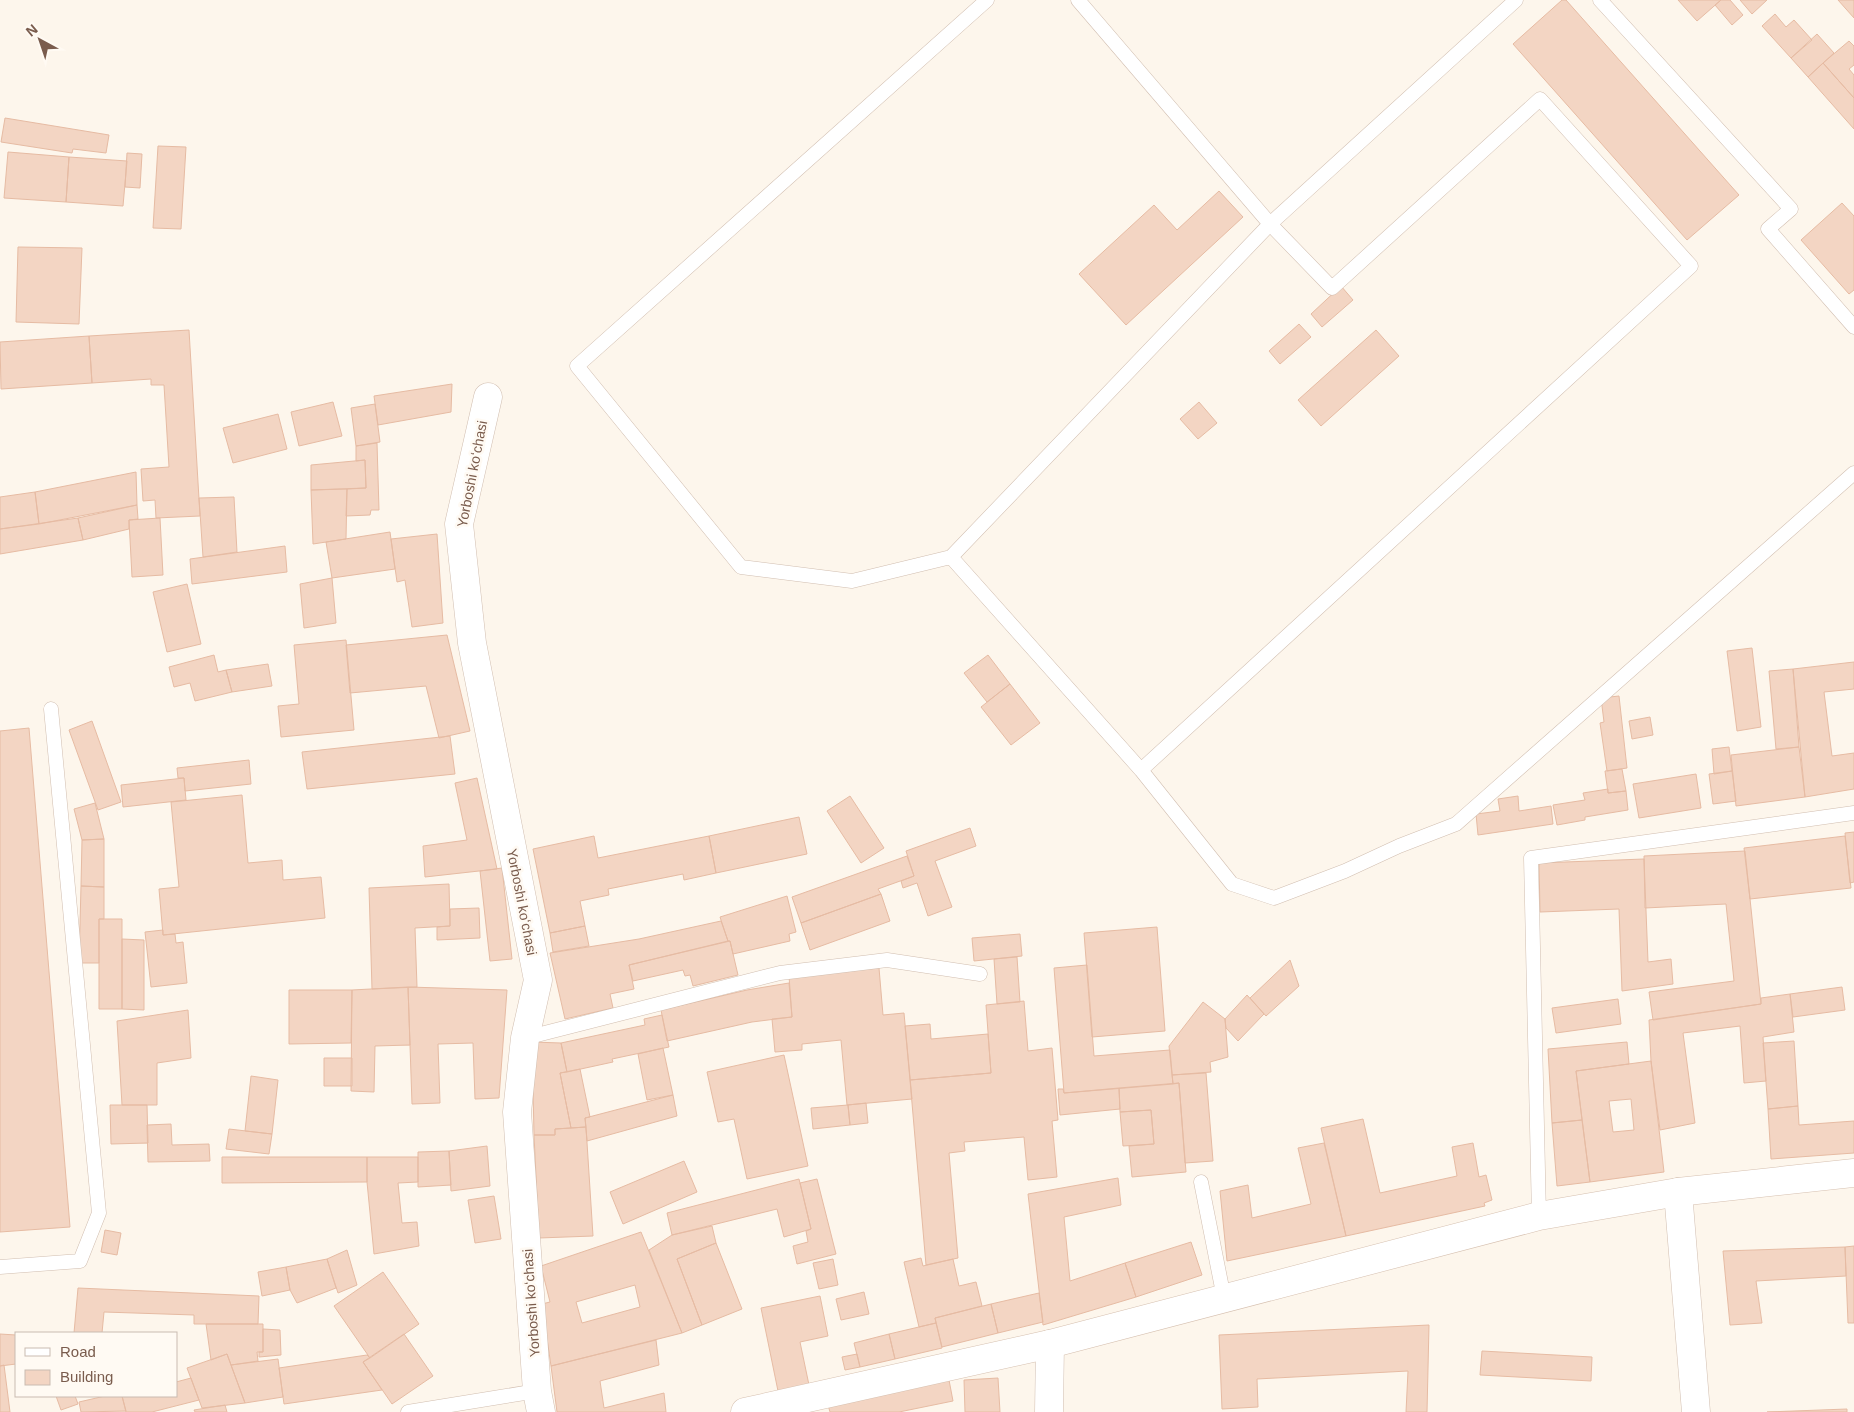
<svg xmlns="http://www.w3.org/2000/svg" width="1854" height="1412" font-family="Arial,sans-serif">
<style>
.building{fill:#f3d5c3;stroke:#e6bba3;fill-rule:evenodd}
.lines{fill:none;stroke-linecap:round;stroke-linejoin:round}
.service-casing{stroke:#d1beb0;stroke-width:15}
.minor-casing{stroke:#d1beb0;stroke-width:29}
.secondary-casing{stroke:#d6c0b0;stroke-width:29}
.service{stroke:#fff;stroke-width:14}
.minor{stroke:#fff;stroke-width:28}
.secondary{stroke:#fff;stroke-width:28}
.labels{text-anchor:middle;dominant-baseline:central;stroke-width:5;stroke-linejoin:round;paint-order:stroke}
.street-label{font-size:14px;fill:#7a5c4d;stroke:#fffaf3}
</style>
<rect width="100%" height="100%" fill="#fdf6ec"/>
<!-- building -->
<path class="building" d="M1562,0H1566L1739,195L1687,240L1513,44Z
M1678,0H1721L1697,21Z
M1721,0H1730L1743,15L1732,25L1715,5Z
M1740,0H1767L1752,14Z
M1838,0H1854V18Z
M1775,14L1786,27L1794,20L1812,40L1791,58L1762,26Z
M1817,34L1834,53L1808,77L1791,58Z
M1849,41L1854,46V65L1849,69L1854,75V98L1823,63Z
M1823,63L1854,98V129L1808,77Z
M5,118L109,135L106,153L73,149L72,153L1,142Z
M158,146L186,147L181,229L153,228Z
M8,152L69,157L66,202L4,198Z
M127,153L142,154L140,188L125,187Z
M69,157L127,161L123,206L66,202Z
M1219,191L1243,217L1126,325L1079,274L1154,205L1177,230Z
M1842,203L1854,216V290L1849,294L1801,240Z
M18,247L82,248L79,324L16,322Z
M1341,286L1353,300L1322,327L1311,314Z
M1299,324L1311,337L1280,364L1269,351Z
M189,330L200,516L156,518L155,500L143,501L141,469L169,467L164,385H151V379L92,383L89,336Z
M1376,330L1399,356L1321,426L1298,400Z
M89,336L92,383L1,389L0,342Z
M452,384L451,412L378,425L374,396Z
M333,402L342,436L299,446L291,412Z
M1199,402L1217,423L1198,439L1180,419Z
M375,404L380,442L356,446L351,408Z
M278,414L287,449L233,463L223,428Z
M377,443L379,510H371L370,515L346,516L347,489L366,488L365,460L356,461V446Z
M365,460L366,488L311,490V465Z
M136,472L137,505L39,524L35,492Z
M347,489L346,539L313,544L311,490Z
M35,492L39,524L0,529V497Z
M234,497L237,552L203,557L199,498Z
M137,505L138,519L129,520V529L83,540L78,518Z
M78,518L83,540L0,554V529Z
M160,518L163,575L132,577L129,520Z
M390,532L395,569L332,578L326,542Z
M437,534L443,623L412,627L405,580L397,582L391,539Z
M285,546L287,572L192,584L190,559Z
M332,578L336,623L304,628L300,584Z
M187,584L201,644L167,652L153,592Z
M447,635L470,731L439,738L426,686L350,693L346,645Z
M346,640L354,730L281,737L278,706L299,704L294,645Z
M1752,648L1761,727L1737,731L1727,651Z
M214,655L218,672L226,670L232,692L195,701L190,683L174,687L169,667Z
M988,655L1010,684L987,702L964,673Z
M1854,662V689L1824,692L1832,756L1854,753V789L1805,797L1793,669Z
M268,664L272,686L232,692L226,670Z
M1793,669L1799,747L1776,749L1769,671Z
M1010,684L1040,723L1011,745L981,707Z
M1619,696L1627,768L1607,771L1600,723L1604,722L1601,698Z
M1650,717L1653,735L1632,739L1629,721Z
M92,721L121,802L98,810L69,730Z
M29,728L70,1227L0,1232V731Z
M450,736L455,774L307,789L302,752Z
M1729,747L1732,771L1714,774L1712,749Z
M1799,747L1805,797L1736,806L1731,755Z
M249,760L251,784L185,791L184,778H178L177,768Z
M1622,769L1626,791L1608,793L1605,771Z
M1732,771L1736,801L1713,804L1709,774Z
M1696,774L1701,808L1639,818L1633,784Z
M184,778L186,800L123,807L121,785Z
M477,778L497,869L425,877L423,846L467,840L455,783Z
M1608,789V793L1626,791L1628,810L1585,817V820L1557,825L1553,805L1585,800L1583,793Z
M242,795L248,863L282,860L283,880L321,877L325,918L163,935L159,889L179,887L171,802Z
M850,796L884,848L861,863L827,811Z
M1518,796L1519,811L1551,806L1553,824L1478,835L1476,814L1500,811L1498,799Z
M95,803L104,839L82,840L74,809Z
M799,817L807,854L716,873L709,836Z
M970,828L976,846L935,861L952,907L928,916L917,883L903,888L901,881L914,876L906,851Z
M1854,832V882L1850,883L1845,833Z
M594,836L598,858L709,836L716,873L684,880L683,874L608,889L609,895L580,901L585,926L550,933L533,849Z
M1845,836L1851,888L1750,899L1744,848Z
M104,839V887L81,886L82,840Z
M1745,851L1761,1004L1653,1020L1649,992L1734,981L1726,904L1645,908L1644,856Z
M907,856L914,876L878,889L881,894L801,923L792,897Z
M1644,859L1648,962L1671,959L1673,984L1622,991L1619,909L1540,912L1539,863Z
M502,868L512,959L490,961L480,871Z
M449,884L450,926L415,928L417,987L372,989L369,888Z
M81,886L104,887V919H99V963H79Z
M881,894L890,921L810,950L801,923Z
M787,896L796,932L789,934L790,941L733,954L730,941H728L720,917Z
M479,908L480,938L437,940V927L450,926V909Z
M99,919H122V1009H99Z
M721,921L728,941L629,965L634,989L610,994L613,1008L565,1019L550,953L639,939Z
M585,926L589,946L553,952L550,933Z
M1157,927L1165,1031L1092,1037L1084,933Z
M163,930V935L175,934L176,943L183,942L187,983L151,987L145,932Z
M1020,934L1022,956L974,961L972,938Z
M122,939L144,940V1010L122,1009Z
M730,941L738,975L693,986L690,975L685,976L683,970L633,981L629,965Z
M1017,957L1020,1002L997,1004L994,959Z
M1290,960L1299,986L1266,1016L1250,998Z
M1087,965L1094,1056L1170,1050L1173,1084L1064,1093L1054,968Z
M879,968L883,1015L904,1013L912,1099L847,1105L841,1040L802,1044V1050L775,1052L772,1019L792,1017L789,976Z
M789,983L792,1017L752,1022L667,1041L661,1010L747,990Z
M408,987L507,990L499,1098L475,1099L473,1043L438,1044L440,1103L412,1104Z
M408,987L410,1045L375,1046L374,1092L351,1091L352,990Z
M1842,987L1845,1010L1793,1017L1790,994Z
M289,990H352L351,1043L289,1044Z
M1790,994L1794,1032L1763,1037L1766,1081L1744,1083L1740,1026L1683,1033L1695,1123L1660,1130L1651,1061L1649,1020L1761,1004V998Z
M1247,995L1264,1014L1238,1041L1226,1028L1225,1019Z
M1618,999L1621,1024L1556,1033L1552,1008Z
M1024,1001L1028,1051L1052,1048L1058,1120L1052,1121L1057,1177L1028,1180L1024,1137L964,1142L965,1151L949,1153L958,1258L926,1265L910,1080L991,1073L986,1005Z
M1203,1002L1225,1019L1228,1057L1210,1062L1211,1072L1172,1075L1169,1046Z
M188,1010L191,1058L157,1063V1105H122L117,1021Z
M662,1015L669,1047L612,1059L613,1062L567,1072L561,1043L645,1025L644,1019Z
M930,1024L931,1039L988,1034L991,1073L910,1080L905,1026Z
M1794,1041L1798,1106L1768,1109L1763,1043Z
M532,1042L561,1043L567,1072L560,1073L571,1128L555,1129V1135H534Z
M1627,1042L1629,1064L1576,1071L1582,1120L1552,1123L1548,1049Z
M663,1048L673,1095L647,1100L638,1054Z
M784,1055L808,1166L747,1179L734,1119L718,1122L707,1072Z
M324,1058H352V1086H324Z
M1651,1061L1664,1172L1590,1182L1576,1071ZM1631,1099L1634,1130L1613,1132L1609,1101Z
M580,1069L590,1117L585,1118L586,1127L571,1128L560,1073Z
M1206,1073L1213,1161L1185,1163L1179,1083L1173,1084L1172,1075Z
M251,1076L278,1080L272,1134L245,1131Z
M1179,1083L1186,1172L1132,1177L1129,1146L1154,1144L1151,1110L1120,1112L1119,1088Z
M1119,1088L1120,1109L1060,1115L1058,1089H1063L1064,1093Z
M673,1095L677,1116L587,1141L585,1118Z
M866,1103L868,1123L850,1125L848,1105Z
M110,1105H147L148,1143L111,1144Z
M848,1105L850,1125L813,1129L811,1108Z
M1798,1106L1799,1125L1854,1121V1153L1771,1159L1768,1109Z
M1151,1110L1154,1144L1123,1146L1120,1112Z
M1363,1119L1380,1193L1457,1176L1452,1147L1473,1143L1479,1177L1486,1175L1492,1200L1484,1203L1485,1206L1346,1236L1321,1128Z
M1582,1120L1590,1182L1557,1186L1552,1123Z
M171,1124L172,1145L209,1144L210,1161L148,1162L147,1125Z
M586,1127L593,1236L539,1238L534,1135H555V1129Z
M229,1129L272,1134L269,1154L226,1149Z
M1324,1143L1346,1236L1227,1261L1220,1191L1248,1185L1252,1218L1311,1204L1298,1148Z
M487,1146L490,1186L451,1191L449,1151Z
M449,1151L451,1185L418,1187V1152Z
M222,1157H367V1182L222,1183Z
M367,1157H418V1182L398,1183L402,1223L417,1222L419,1246L374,1254L367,1182Z
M684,1161L697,1192L623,1224L610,1192Z
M1118,1178L1121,1205L1064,1217L1070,1281L1125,1263L1136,1297L1043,1325L1028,1194Z
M799,1179L811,1229L784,1237L777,1209L672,1235L667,1213Z
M817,1179L836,1254L797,1264L793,1246L808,1242L806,1231L811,1229L800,1183Z
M494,1196L501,1239L475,1243L468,1200Z
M712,1226L716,1243L677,1259L702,1325L682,1333L649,1250L672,1235Z
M105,1230L121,1233L117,1255L101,1252Z
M641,1232L682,1333L551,1366L542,1304L550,1302L541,1266ZM635,1285L640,1307L582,1323L576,1302Z
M1191,1242L1202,1275L1136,1297L1125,1263Z
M716,1243L742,1309L702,1325L677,1259Z
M1854,1246V1323H1848L1845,1247Z
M1845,1247L1846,1276L1756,1281L1762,1323L1730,1325L1723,1251Z
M347,1250L357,1285L338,1293L327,1259Z
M921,1258L923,1266L953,1259L959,1286L976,1282L982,1306L935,1318L936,1323L919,1327L904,1262Z
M327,1259L336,1288L297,1303L290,1290L286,1267Z
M833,1259L838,1285L819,1289L813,1263Z
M286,1267L290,1290L262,1296L258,1272Z
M383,1272L419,1324L370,1358L334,1306Z
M78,1288L259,1296L258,1324H194V1315L104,1312L102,1333H74Z
M864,1292L869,1314L841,1320L836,1299Z
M1039,1293L1043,1322L998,1333L991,1304Z
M820,1296L828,1336L800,1342L809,1385L778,1391L761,1308Z
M991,1304L998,1333L942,1347L935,1318Z
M936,1323L942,1348L895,1359L889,1334Z
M206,1324H263V1352H257L258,1361L231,1365L227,1354L211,1360Z
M1429,1325L1427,1412H1406L1408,1371L1257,1379L1258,1407L1222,1409L1219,1335Z
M263,1329L280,1330L281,1355L259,1357V1352H263Z
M0,1334L16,1335V1364L0,1366Z
M404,1334L433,1376L392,1404L363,1362Z
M889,1334L895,1359L860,1367L854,1343Z
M656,1340L659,1365L600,1381L604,1408L664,1393L666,1412H557L551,1366Z
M1482,1351L1592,1357L1591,1381L1480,1375Z
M227,1354L245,1403L202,1408L187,1368Z
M857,1354L860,1367L845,1370L842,1357Z
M367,1355L370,1358L363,1362L382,1390L284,1404L279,1368Z
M278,1359L283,1397L245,1403L231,1365Z
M4,1365L10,1412H0V1366Z
M191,1378L199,1400L152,1412H126L122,1396H176V1382Z
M998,1378L1000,1412H965L964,1380Z
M949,1380L953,1401L899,1412H830L828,1405Z
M56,1396H75L78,1404L61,1410Z
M105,1396H122L126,1411L81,1412L79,1402Z
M225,1405L227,1412H195L194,1410Z
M1847,1409V1412H1767Z"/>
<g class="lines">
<!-- service casing -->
<g class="service-casing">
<path id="service" d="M987,0L577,366L741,567L852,581L951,557L1270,224L1516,0
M1600,0L1791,209L1768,229L1854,327
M951,557L1141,770L1691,266L1540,99L1332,288L1270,224L1078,0
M1141,770L1232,884L1274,898L1345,871L1399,846L1456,824L1854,473
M525,1038L780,973L887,960L980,974
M1201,1182L1224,1298
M1539,1216L1531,858L1854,813
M0,1267L80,1261L99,1213L51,709
M408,1412L537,1391"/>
</g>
<!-- minor casing -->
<g class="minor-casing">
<path id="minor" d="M488,397L459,524L472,643L538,980L525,1038L517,1112L537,1391L541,1412
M1678,1192L1696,1412
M1049,1412L1050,1344"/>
</g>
<!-- secondary casing -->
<g class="secondary-casing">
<path id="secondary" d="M745,1412L1050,1344L1539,1216L1678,1192L1854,1173"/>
</g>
<!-- service -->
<use href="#service" class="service"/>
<!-- minor -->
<use href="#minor" class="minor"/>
<!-- secondary -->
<use href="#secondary" class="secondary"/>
</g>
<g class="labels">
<!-- street labels -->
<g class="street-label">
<text transform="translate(472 474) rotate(-79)">Yorboshi koʻchasi</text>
<text transform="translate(522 902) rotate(79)">Yorboshi koʻchasi</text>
<text transform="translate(531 1303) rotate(-94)">Yorboshi koʻchasi</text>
</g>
</g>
<!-- legend -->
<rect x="15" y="1332" width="162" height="65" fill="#fffaf3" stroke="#cabbb1"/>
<rect x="25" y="1348" width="25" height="8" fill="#ffffff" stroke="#cabbb1"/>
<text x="60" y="1357" font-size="15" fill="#7a5c4d">Road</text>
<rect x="25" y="1370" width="25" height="15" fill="#f3d5c3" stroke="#cabbb1"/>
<text x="60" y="1382" font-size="15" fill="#7a5c4d">Building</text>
<!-- north arrow -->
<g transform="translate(40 40) rotate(320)" stroke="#fffaf3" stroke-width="4" paint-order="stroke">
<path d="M0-4L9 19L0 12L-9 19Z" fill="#7a5c4d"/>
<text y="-8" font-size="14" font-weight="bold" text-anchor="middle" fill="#7a5c4d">N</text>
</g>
</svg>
